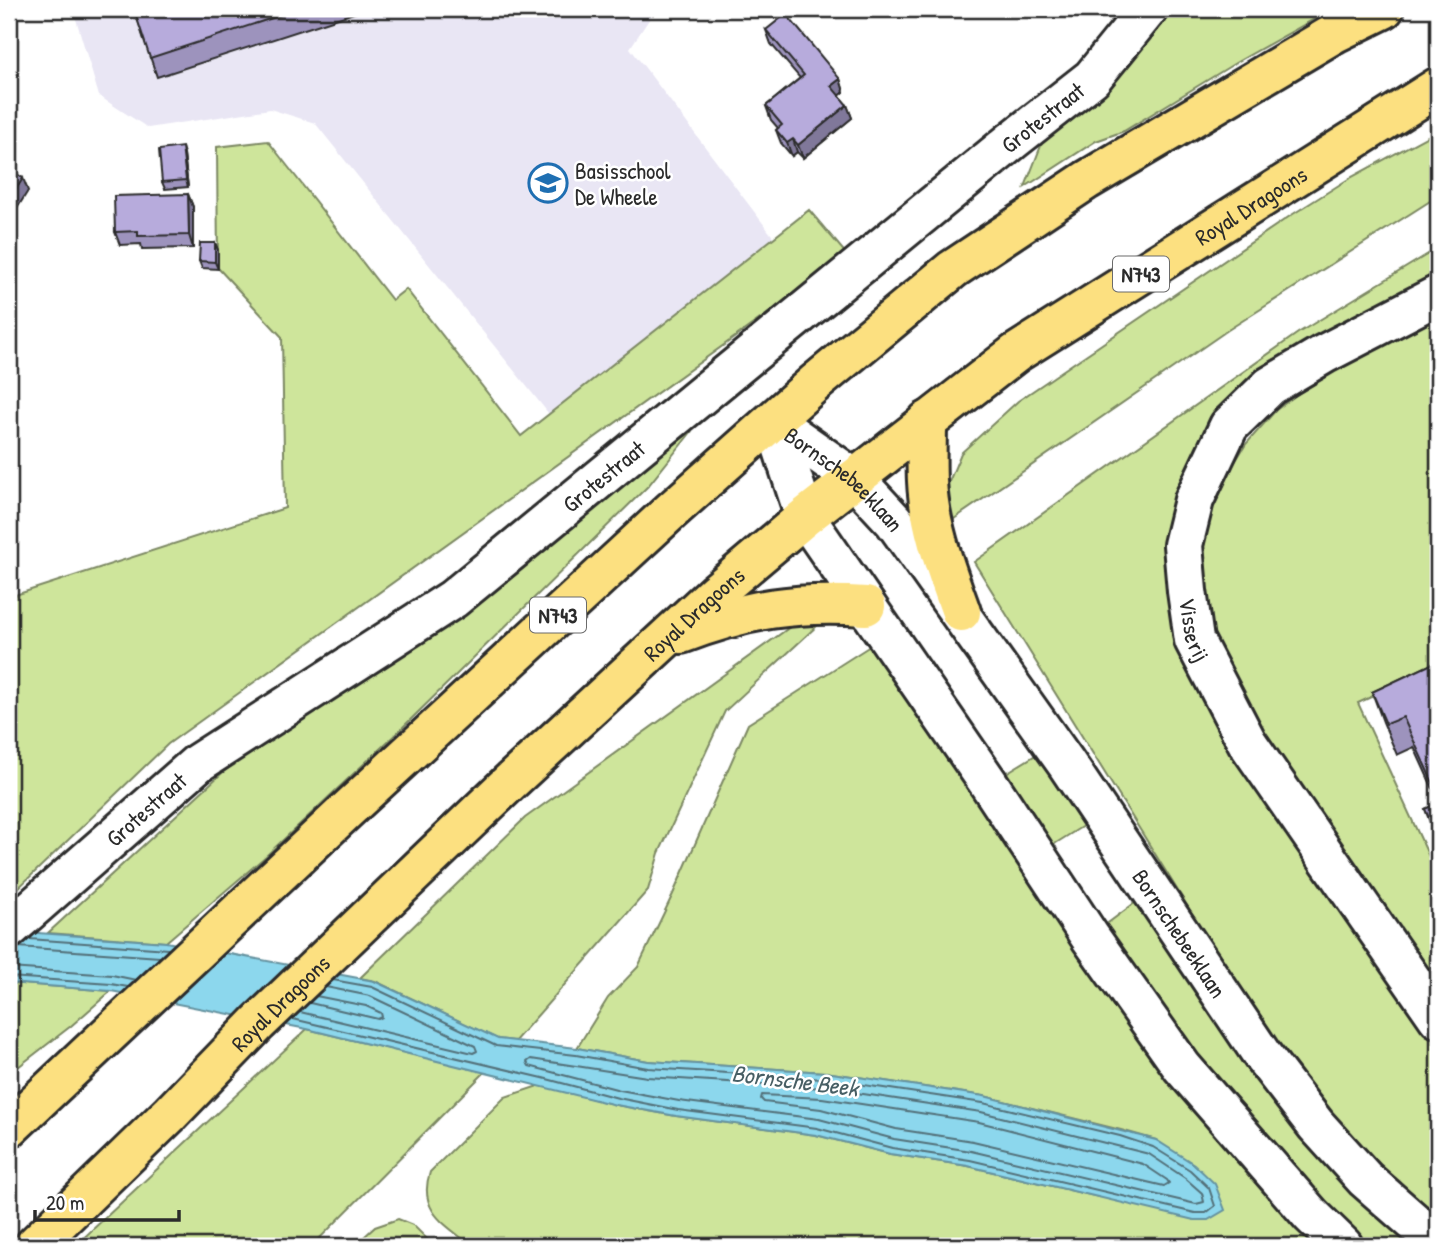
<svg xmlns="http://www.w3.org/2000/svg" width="1447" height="1255" font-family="'Patrick Hand',sans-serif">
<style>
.built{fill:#e9e6f4}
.green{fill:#cee59b;stroke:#7c8863;stroke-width:2}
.water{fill:#8cd7ed;stroke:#65929f;stroke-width:2}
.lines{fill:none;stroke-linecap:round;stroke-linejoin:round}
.shore{stroke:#527079;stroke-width:2}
.minor-casing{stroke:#2b2b2b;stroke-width:44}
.major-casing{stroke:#2b2b2b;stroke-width:44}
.minor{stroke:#fff;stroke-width:38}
.major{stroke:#fce080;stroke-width:38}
.wall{fill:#9d93bd;stroke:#2b2b2b;stroke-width:2}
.shaded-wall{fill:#80789a;stroke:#2b2b2b;stroke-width:2}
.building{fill:#b7abdc;stroke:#2b2b2b;stroke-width:2}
.labels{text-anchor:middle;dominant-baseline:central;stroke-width:5;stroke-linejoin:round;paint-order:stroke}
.shield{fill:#fff;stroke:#6b6b6b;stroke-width:2}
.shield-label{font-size:21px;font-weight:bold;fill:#2b2b2b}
.street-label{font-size:23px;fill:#2b2b2b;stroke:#fff}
.poi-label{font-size:23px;fill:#2b2b2b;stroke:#fff;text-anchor:start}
.water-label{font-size:24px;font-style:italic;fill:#485f65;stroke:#fff}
</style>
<rect width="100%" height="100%" fill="#fff"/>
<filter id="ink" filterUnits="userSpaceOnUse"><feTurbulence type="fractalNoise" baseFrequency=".0143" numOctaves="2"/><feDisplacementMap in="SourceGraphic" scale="14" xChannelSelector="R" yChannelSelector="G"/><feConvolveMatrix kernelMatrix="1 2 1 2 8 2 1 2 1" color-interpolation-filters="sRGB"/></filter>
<g filter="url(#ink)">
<!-- built -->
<path class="built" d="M73,9H656L630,48L774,238L549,414L315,123L270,109L148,128L99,96Z"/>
<!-- green -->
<path class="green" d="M1163,9H1332L1237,62L1124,131L1096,141L1025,187L1044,138Z
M1435,132L1438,138V196L1228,330L951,521L948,484L961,453L1018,401L1290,216L1350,178Z
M268,141L392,300L406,289L521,436L809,210L848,256L168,744L9,897V597L285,508L282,337L218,268L217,147Z
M1438,248V274L1380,305L1217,419L1190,646L1408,996L1438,1039V1224L1289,1070L974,562L1298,333Z
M1438,314V666L1358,703L1438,876V987L1242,699L1210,637L1202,557L1209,518L1225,478L1246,444L1276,410L1299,393L1367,352Z
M692,431L648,486L400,730L266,856L166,942L48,933L222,773Z
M797,622L819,624L725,711L659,853L648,890L515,1041L497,1039L375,981L360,978L525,818Z
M870,646L1077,937L1325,1246H472C446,1225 417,1211 430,1172L505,1097L541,1085L616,1105L676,1116L816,1135L890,1154L968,1166L1098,1197L1170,1151L1156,1140L1121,1130L984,1096L825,1072L648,1061L577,1048L608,998L638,967L673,894L748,724Z
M1039,753L1045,766L1083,826L1045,850L998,778Z
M1136,902L1218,1024L1424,1246H1359L1254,1140L1100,929Z
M9,983L111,991L71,1026L9,1074Z
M307,1029L485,1072L312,1246H75Z
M398,1219L413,1225L434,1246H354L375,1227Z"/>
<!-- water -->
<path class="water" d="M9,931L166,942L374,981L498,1039L577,1048L648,1061L825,1072L984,1096L1156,1140L1194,1164L1215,1184L1225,1210L1208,1220H1194L968,1166L890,1154L816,1135L676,1116L616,1105L307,1029L111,991L9,983Z"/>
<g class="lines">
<!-- shore -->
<path class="shore" d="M29,939L168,949
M18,947L160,957
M9,968L112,975L136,980
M9,977L111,984L128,987
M310,1003L378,1019L382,1017L381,1013L366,1006L316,996
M300,1012L473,1053L477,1051L475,1046L370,996L326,987
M293,1019L543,1078L618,1098L678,1110L817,1128L892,1148L970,1160L1195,1213H1206L1215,1206L1209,1188L1190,1170L1153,1147L1120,1136L983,1103L824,1079L648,1068L576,1055L496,1046L372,987L333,980
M531,1059L647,1077L824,1088L981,1112L1149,1154L1185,1178L1202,1193L1204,1202L1196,1204L971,1151L894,1139L819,1119L679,1101L620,1090L529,1066L527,1062Z
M762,1095L822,1098L979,1122L1143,1164L1167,1180L1169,1183L1164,1186L973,1141L896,1129L821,1109L764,1102L761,1099Z"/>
<!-- minor casing -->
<g class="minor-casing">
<g id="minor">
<path id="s1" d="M1438,295L1324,354L1270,386L1229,426L1194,500L1183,545L1187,591L1194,640L1247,742L1438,1018"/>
<path id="s2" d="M774,422L855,479L894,521L1066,763L1262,1055L1316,1125L1365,1179L1438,1243"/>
<path d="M774,422L805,517L989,784L1090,937L1182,1067L1311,1215L1343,1246"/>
<path id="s3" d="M9,929L198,763L453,599L1013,140L1092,78L1148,9"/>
</g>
</g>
<!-- major casing -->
<g class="major-casing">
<g id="major">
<path d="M927,421C927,441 926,461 927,481C929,526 946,570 961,612"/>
<path d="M681,634C746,609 796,601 866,606"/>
<path d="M9,1128L345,812L671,511L815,383L953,269L1087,180L1335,33L1384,9"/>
<path id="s4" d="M34,1246L170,1114L258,1023L510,782L716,592L805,517L1016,353L1438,87"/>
</g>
</g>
<!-- minor -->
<use href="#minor" class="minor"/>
<!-- major -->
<use href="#major" class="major"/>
</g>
<!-- wall -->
<path class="wall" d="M134,9H366L157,77Z
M766,30L840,79L844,92L839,96L847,105L852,118L803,158L797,152L792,156L781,143L776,130L778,128L771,120L766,106L800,78L771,44Z
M184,154L188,187L165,189L162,182Z
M188,194L193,207V248L142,249L141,244L120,245L115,232Z
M215,243L218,250V269L202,268L199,261Z
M1438,661V800L1414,747L1397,755L1383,722L1372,692Z
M1438,803V844L1425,809Z"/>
<!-- shaded-wall -->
<path class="shaded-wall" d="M840,79L844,92L836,99L831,86Z
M847,105L852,118L803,158L798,145Z
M793,139L797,152L792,156L787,143Z
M182,147L184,154L188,187L186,180Z
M23,178L28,191L9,221V200Z
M188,194L193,207V248L189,235Z
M215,243L218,250V269L215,262Z"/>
<!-- building -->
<path class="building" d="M134,9H300L150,58Z
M786,14L840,79L831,86L847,105L798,145L793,139L787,143L776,130L782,125L766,106L804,75L766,30Z
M182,147L186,180L162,182L159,150Z
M9,169L23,178L9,200Z
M188,194L189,235L138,236V231L115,232L114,196Z
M200,243H215V262L199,261Z
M1438,661V794L1403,717L1386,724L1372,692Z
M1438,803V838L1425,809Z"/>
</g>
<!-- icons -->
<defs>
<g id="school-ring" transform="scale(2.0125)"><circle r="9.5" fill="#fff" stroke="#1f6fb2" stroke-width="1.5"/><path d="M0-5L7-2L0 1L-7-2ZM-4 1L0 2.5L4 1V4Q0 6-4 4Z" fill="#1f6fb2"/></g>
</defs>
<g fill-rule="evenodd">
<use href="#school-ring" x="548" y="183"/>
</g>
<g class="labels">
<!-- shield labels -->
<g class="shield">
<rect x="1113" y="256.5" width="56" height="35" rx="5"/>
<rect x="530" y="597.5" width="56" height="35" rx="5"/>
</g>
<g class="shield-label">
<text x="1141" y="274">N743</text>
<text x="558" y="615">N743</text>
</g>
<!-- street labels -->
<g class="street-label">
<text stroke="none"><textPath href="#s3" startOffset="1316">Grotestraat</textPath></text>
<text stroke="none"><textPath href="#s4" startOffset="1606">Royal Dragoons</textPath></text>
<text stroke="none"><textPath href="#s3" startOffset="749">Grotestraat</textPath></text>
<text stroke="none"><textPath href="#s2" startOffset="91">Bornschebeeklaan</textPath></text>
<text stroke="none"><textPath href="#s4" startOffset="914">Royal Dragoons</textPath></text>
<text stroke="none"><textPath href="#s1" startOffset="462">Visserij</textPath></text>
<text stroke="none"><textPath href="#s3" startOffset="182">Grotestraat</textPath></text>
<text stroke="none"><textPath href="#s2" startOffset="658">Bornschebeeklaan</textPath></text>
<text stroke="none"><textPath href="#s4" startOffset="346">Royal Dragoons</textPath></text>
</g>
<!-- poi labels -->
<g class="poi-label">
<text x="575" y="170">Basisschool<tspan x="575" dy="26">De Wheele</tspan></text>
</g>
<!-- water labels -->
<g class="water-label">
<text transform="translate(795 1080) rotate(7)">Bornsche Beek</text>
</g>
</g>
<!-- margin -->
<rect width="1447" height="1255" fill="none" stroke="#fff" stroke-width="35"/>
<rect x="18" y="18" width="1412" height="1220" fill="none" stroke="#2b2b2b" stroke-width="2.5" filter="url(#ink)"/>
<!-- scale -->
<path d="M35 1210v10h144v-10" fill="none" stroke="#2b2b2b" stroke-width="3.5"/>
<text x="46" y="1210" font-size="21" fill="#2b2b2b" stroke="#ffffff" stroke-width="5" paint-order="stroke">20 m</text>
</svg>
